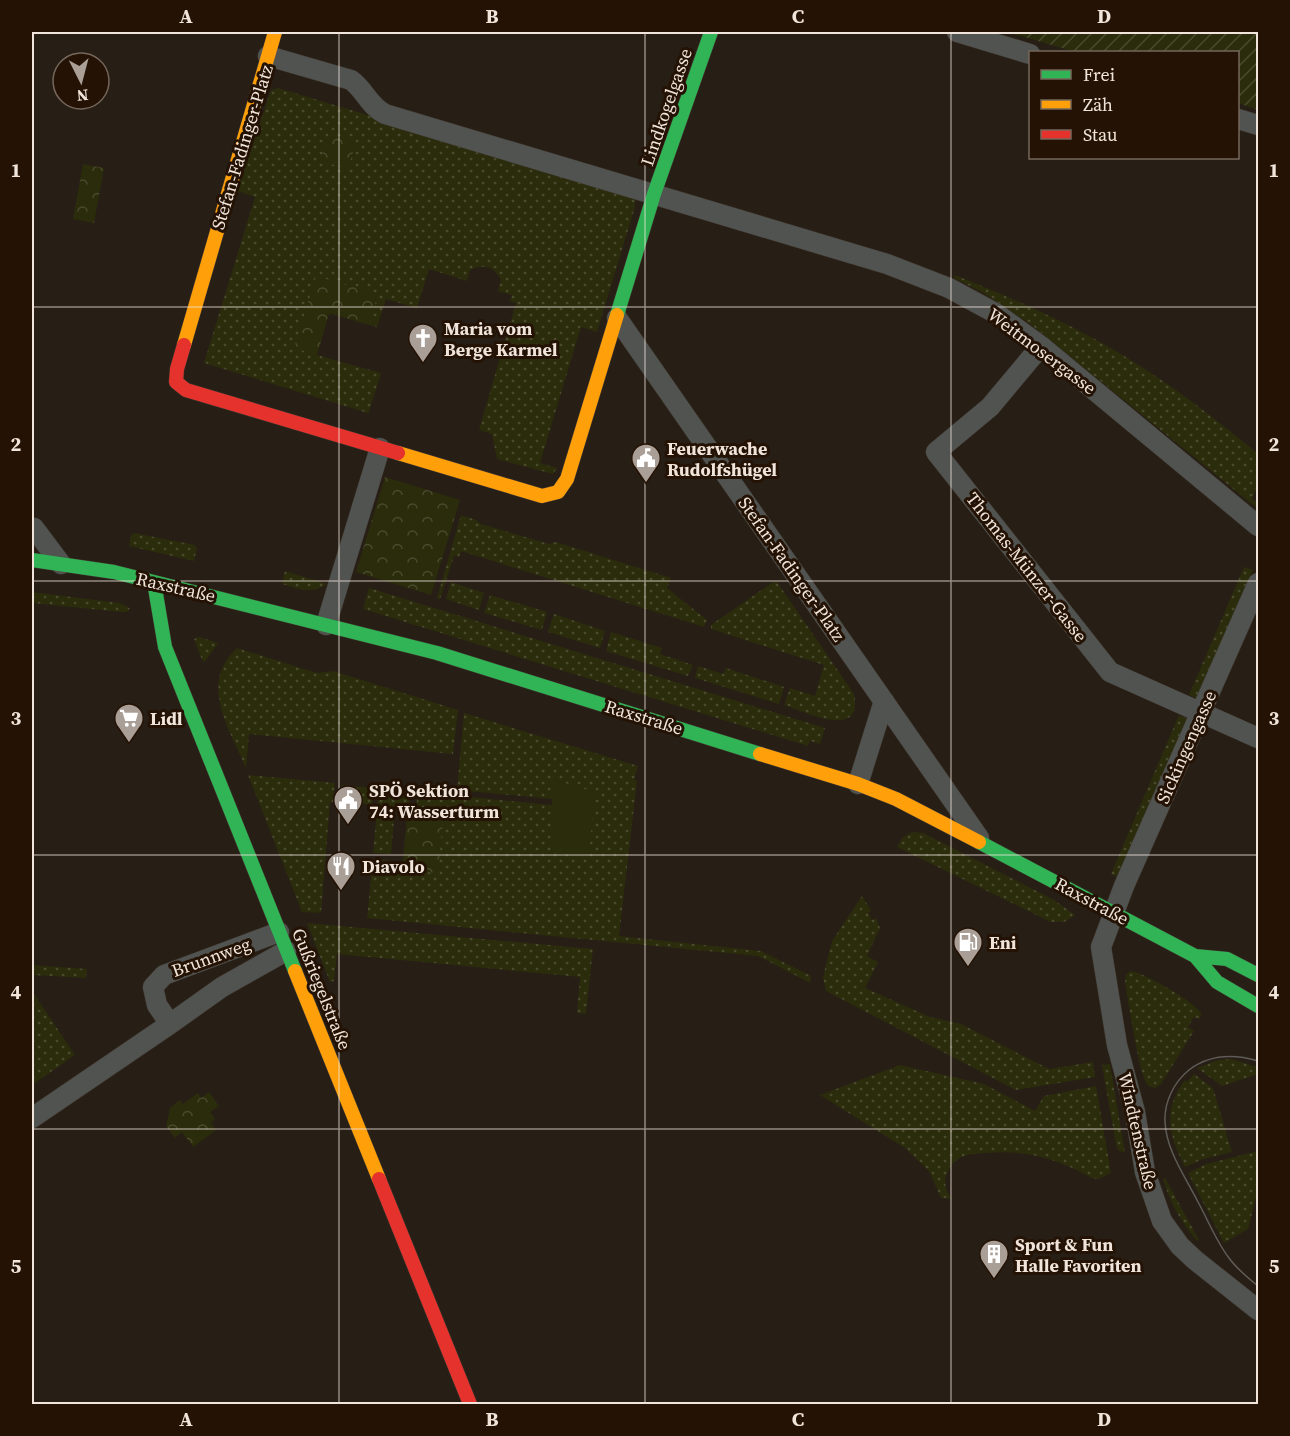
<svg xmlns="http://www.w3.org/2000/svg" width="1290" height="1436" font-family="'Source Serif 4',serif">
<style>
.grass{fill:url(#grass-dots)}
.park{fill:url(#park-crowns)}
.garden{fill:url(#garden-furrows)}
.pitch{fill:#2a2c0b}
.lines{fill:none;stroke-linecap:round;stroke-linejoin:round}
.street-casing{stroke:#423a32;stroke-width:21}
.fast-casing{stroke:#423a32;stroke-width:15}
.slow-casing{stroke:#423a32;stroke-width:15}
.jam-casing{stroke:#423a32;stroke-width:15}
.street{stroke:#505350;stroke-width:20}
.fast{stroke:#30b455;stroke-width:14}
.slow{stroke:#ff9f0a;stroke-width:14}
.jam{stroke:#e5322d;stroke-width:14}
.tram{stroke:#5e5c57;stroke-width:1.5}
.grid{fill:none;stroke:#f1e5db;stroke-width:1.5;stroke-opacity:0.55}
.labels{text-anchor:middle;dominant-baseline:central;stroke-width:6;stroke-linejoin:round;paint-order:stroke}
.street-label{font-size:18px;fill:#f1e5db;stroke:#241305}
.poi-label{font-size:18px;font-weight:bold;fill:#f1e5db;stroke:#241305;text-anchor:start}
.neatline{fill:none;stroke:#f1e5db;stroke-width:2}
.grid-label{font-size:20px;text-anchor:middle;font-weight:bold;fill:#f1e5db}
</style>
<defs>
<pattern id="grass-dots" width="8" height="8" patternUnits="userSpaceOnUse" patternTransform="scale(1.5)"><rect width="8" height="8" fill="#2a2c0b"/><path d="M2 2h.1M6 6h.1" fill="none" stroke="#494a2e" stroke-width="1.8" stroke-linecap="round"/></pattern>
<pattern id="park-crowns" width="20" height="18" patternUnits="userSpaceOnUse" patternTransform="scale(1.5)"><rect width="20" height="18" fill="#2a2c0b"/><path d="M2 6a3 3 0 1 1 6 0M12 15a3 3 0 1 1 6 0" fill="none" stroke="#494a2e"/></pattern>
<pattern id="garden-furrows" width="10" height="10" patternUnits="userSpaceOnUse" patternTransform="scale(1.5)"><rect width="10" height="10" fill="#2a2c0b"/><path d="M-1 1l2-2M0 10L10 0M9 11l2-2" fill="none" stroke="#494a2e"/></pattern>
</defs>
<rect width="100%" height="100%" fill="#271e15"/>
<!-- grass -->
<path class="grass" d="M278,88L629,194L635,200V207L597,332L581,327L540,463L557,468L553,474L497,459L492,434L479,430L516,303L510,301L512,295L498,291L501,280C494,266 484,264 470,270L467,281L429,269L417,308L386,299L377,327L329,313L317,355L381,373L365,424L368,413L204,363L255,197L237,191L271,90Z
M955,275C1015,299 1074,325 1129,359C1175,387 1217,420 1258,454V485L1252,499L1258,502V509L1029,323L982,292L954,278Z
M461,515L476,520L481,524L549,544L556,542L671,578L667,588L707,620L704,627L461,551L459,557L454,556L440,599L437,598Z
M134,533L195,545L197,548L194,561L129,546L131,535Z
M1244,567L1253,570L1198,699L1189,695Z
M285,571L327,584C311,595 299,589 282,584Z
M451,582L484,593L479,610L446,599Z
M773,582H777L854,694C864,741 805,712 784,705L790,688L815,696L824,665L711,629V625Z
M369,588L825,728L820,744L810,741L808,746L363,609Z
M32,592L119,603L130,608L127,612H121L32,603Z
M490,595L547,612L542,630L484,613Z
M554,614L605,631L600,648L548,632Z
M611,632L662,648L660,654L693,665L688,676L606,651Z
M199,637L218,643L205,662L202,660L194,639Z
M237,648L317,673L333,671L458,710L453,754L249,734L246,768C230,730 198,683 237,648Z
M698,666L723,674L726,668L784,687L779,704L695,678Z
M464,713L638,766L634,780L637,781L619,936L761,951L811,976L810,983L758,956L367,918L373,859L402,862V869L444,810L416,807L418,792L552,805V799L457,790Z
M1179,715L1188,719L1120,878L1111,874Z
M248,775L335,783L333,802H330L321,913L302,912Z
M341,785L374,788L372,805L339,801Z
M379,788L411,791L408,809L395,808L391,854L373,853Z
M912,832L923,833L1054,900L1075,915L1064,922H1051L897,847L903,837Z
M862,896L871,910L868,913L872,920L876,918L880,928L867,956L878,962L865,988L930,1017L961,1024L1049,1069L1093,1062L1095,1077L1016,1090L826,991L823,977L832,941Z
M307,923L593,949L586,1014L577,1013L580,977L337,954L334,981L330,982Z
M32,965L87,969L86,978L32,975Z
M1130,971C1142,971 1196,1003 1201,1013L1200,1019L1194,1017L1188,1027L1194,1031L1161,1084L1155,1088C1152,1087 1150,1088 1147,1084C1139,1075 1128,998 1125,982L1126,975Z
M32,991L75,1055L32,1085Z
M1231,1059L1258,1067V1074L1222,1086L1197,1068L1218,1060Z
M1110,1064L1125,1153L1118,1150L1116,1144L1102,1065Z
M900,1065L984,1084L1035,1111L1044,1096L1096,1086L1111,1173L1098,1179L1092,1178C1058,1159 1025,1149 985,1153C970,1154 957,1155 949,1169C943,1180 944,1189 952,1199L941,1198L929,1171L905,1148L820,1095Z
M1194,1074L1213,1088L1232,1152L1203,1159L1185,1167C1169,1137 1162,1109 1185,1080L1187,1082Z
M1258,1151V1189L1248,1229L1224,1243L1188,1173L1206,1164Z
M1165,1178L1199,1240L1197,1241C1181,1222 1170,1203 1163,1179Z"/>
<!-- park -->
<path class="park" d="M329,133L356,142L348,169L320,161Z
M83,164L104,168L94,223L73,219Z
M316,276L378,294L369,325L329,313L317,355L294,348Z
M385,477L460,500L431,595L356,572Z
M408,806L444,810L438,873L402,870Z
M209,1092L219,1106L210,1112L215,1119L211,1123L216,1130L193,1147L182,1132L175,1138L166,1126L170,1108L180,1100L183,1104L198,1093L201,1098Z"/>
<!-- garden -->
<path class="garden" d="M1008,32H1258V110L1238,103V52H1075Z"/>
<!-- pitch -->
<path class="pitch" d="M552,779L594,792L589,859L571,857L552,844Z"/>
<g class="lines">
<!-- street casing -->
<g class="street-casing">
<path id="street" d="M957,32L1030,54
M268,56L351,80C365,90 369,106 385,114L887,264L949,288L997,314L1041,346L1258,526
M1238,119L1258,125
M617,318L979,838
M1041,346L990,407L936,452L1110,672L1258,738
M32,528H34L61,564
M1258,583L1124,886L1101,947L1117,1045L1135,1112L1145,1172L1162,1221L1180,1246L1195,1260L1258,1310
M326,625L380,448
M858,784L884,701
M170,1024L157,1005L153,987L164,975L279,932
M32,1118L170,1024L222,987L286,951"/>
</g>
<!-- fast casing -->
<g class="fast-casing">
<path id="fast" d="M617,315L654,194L711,32
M32,560L114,572L437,653L760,754
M154,582L165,647L295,971
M979,842L1195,956L1217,982L1258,1006
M1195,956L1227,959L1258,975"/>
</g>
<!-- slow casing -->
<g class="slow-casing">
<path id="slow" d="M184,345L275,32
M398,453L542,496L558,492L567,479L617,315
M760,754L858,784L896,799L979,842
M295,971L379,1179"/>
</g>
<!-- jam casing -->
<g class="jam-casing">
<path id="jam" d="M184,345L177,369L176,382L186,390L398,453
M379,1179L470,1404"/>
</g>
<!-- street -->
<use href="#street" class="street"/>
<!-- fast -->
<use href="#fast" class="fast"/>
<!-- slow -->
<use href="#slow" class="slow"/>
<!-- jam -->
<use href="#jam" class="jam"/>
<!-- tram -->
<path class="tram" d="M1258,1061C1234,1054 1210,1054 1189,1070C1174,1082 1164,1102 1165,1122C1166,1150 1186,1178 1198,1202C1208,1220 1216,1241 1229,1258C1237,1269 1248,1278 1258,1286"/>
</g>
<!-- grid -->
<path class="grid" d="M339,32V1404M645,32V1404M951,32V1404M32,307H1258M32,581H1258M32,855H1258M32,1129H1258"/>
<!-- icons -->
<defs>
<g id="church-pin" transform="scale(1.5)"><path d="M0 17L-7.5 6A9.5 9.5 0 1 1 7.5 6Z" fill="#aa9f96" stroke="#241305"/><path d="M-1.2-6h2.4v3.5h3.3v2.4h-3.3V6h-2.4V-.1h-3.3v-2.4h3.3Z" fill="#fff"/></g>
<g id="civic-pin" transform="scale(1.5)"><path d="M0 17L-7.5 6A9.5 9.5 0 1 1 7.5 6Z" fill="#aa9f96" stroke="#241305"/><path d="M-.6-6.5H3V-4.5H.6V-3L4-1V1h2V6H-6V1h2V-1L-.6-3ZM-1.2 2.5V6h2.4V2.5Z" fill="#fff"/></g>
<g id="supermarket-pin" transform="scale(1.5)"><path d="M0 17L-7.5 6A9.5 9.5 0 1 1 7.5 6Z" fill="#aa9f96" stroke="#241305"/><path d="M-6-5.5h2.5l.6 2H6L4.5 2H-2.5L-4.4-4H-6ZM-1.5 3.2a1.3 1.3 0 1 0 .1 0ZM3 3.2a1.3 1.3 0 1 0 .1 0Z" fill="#fff"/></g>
<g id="restaurant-pin" transform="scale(1.5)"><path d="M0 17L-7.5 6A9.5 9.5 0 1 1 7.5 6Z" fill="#aa9f96" stroke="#241305"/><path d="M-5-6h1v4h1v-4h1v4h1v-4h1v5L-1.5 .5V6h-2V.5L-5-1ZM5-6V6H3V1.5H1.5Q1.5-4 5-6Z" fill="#fff"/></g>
<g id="fuel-pin" transform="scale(1.5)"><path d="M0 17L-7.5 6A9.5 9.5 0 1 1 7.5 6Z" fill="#aa9f96" stroke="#241305"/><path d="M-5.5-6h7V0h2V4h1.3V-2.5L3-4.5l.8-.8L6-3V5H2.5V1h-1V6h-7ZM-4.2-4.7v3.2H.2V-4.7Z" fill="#fff"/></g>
<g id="building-pin" transform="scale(1.5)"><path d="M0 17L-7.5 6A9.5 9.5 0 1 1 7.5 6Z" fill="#aa9f96" stroke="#241305"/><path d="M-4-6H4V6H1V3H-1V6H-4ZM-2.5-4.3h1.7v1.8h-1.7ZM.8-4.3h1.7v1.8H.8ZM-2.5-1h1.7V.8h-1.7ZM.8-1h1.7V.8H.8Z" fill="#fff"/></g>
</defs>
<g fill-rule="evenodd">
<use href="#church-pin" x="423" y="338"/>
<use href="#civic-pin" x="646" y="458"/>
<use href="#supermarket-pin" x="129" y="718"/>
<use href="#civic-pin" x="348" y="800"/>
<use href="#restaurant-pin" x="341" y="866"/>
<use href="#fuel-pin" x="968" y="942"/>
<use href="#building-pin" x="994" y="1254"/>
</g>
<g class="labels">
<!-- street labels -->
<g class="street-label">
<text transform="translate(666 107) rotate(-71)">Lindkogelgasse</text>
<text transform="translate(242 147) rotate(-73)">Stefan-Fadinger-Platz</text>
<text transform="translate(1042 351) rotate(37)">Weitmosergasse</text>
<text transform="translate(1027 567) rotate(52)">Thomas-Münzer-Gasse</text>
<text transform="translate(792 569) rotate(55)">Stefan-Fadinger-Platz</text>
<text transform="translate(176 587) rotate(13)">Raxstraße</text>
<text transform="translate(644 717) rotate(17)">Raxstraße</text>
<text transform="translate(1186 747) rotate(-66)">Sickingengasse</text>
<text transform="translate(1092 901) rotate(28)">Raxstraße</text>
<text transform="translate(211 957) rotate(-20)">Brunnweg</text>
<text transform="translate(322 989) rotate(68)">Gußriegelstraße</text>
<text transform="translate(1138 1131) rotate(77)">Windtenstraße</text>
</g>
<!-- poi labels -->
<g class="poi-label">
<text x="444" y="328">Maria vom<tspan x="444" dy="21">Berge Karmel</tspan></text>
<text x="667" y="448">Feuerwache<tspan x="667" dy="21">Rudolfshügel</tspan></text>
<text x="150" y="718">Lidl</text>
<text x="369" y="790">SPÖ Sektion<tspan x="369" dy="21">74: Wasserturm</tspan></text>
<text x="362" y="866">Diavolo</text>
<text x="989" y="942">Eni</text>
<text x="1015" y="1244">Sport &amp; Fun<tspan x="1015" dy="21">Halle Favoriten</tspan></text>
</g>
</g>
<!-- border -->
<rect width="1290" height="1436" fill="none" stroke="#241305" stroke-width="66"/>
<!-- legend -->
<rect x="1029" y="51" width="210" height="108" fill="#241305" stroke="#76675b" stroke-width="1.5"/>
<rect x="1041" y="70" width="30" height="9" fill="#30b455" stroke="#76675b" stroke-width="1.5"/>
<text x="1083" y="81" font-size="18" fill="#f1e5db">Frei</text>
<rect x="1041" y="100" width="30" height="9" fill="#ff9f0a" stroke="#76675b" stroke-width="1.5"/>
<text x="1083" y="111" font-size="18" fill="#f1e5db">Zäh</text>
<rect x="1041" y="130" width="30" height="9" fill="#e5322d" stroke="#76675b" stroke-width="1.5"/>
<text x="1083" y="141" font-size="18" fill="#f1e5db">Stau</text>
<!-- north arrow -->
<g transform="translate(81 81) rotate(174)"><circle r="28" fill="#241305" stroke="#76675b" stroke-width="1.5"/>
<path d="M0-4.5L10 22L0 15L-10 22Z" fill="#aa9f96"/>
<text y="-9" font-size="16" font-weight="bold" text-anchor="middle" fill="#f1e5db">N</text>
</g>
<rect x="33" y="33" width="1224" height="1370" class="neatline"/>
<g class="grid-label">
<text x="186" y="23">A</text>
<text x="492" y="23">B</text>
<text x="798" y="23">C</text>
<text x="1104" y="23">D</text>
<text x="16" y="177">1</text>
<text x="1274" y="177">1</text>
<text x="16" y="451">2</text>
<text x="1274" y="451">2</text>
<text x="16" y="725">3</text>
<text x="1274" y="725">3</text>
<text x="16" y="999">4</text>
<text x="1274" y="999">4</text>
<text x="16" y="1273">5</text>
<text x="1274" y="1273">5</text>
<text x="186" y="1426">A</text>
<text x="492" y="1426">B</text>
<text x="798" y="1426">C</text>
<text x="1104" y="1426">D</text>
</g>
</svg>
